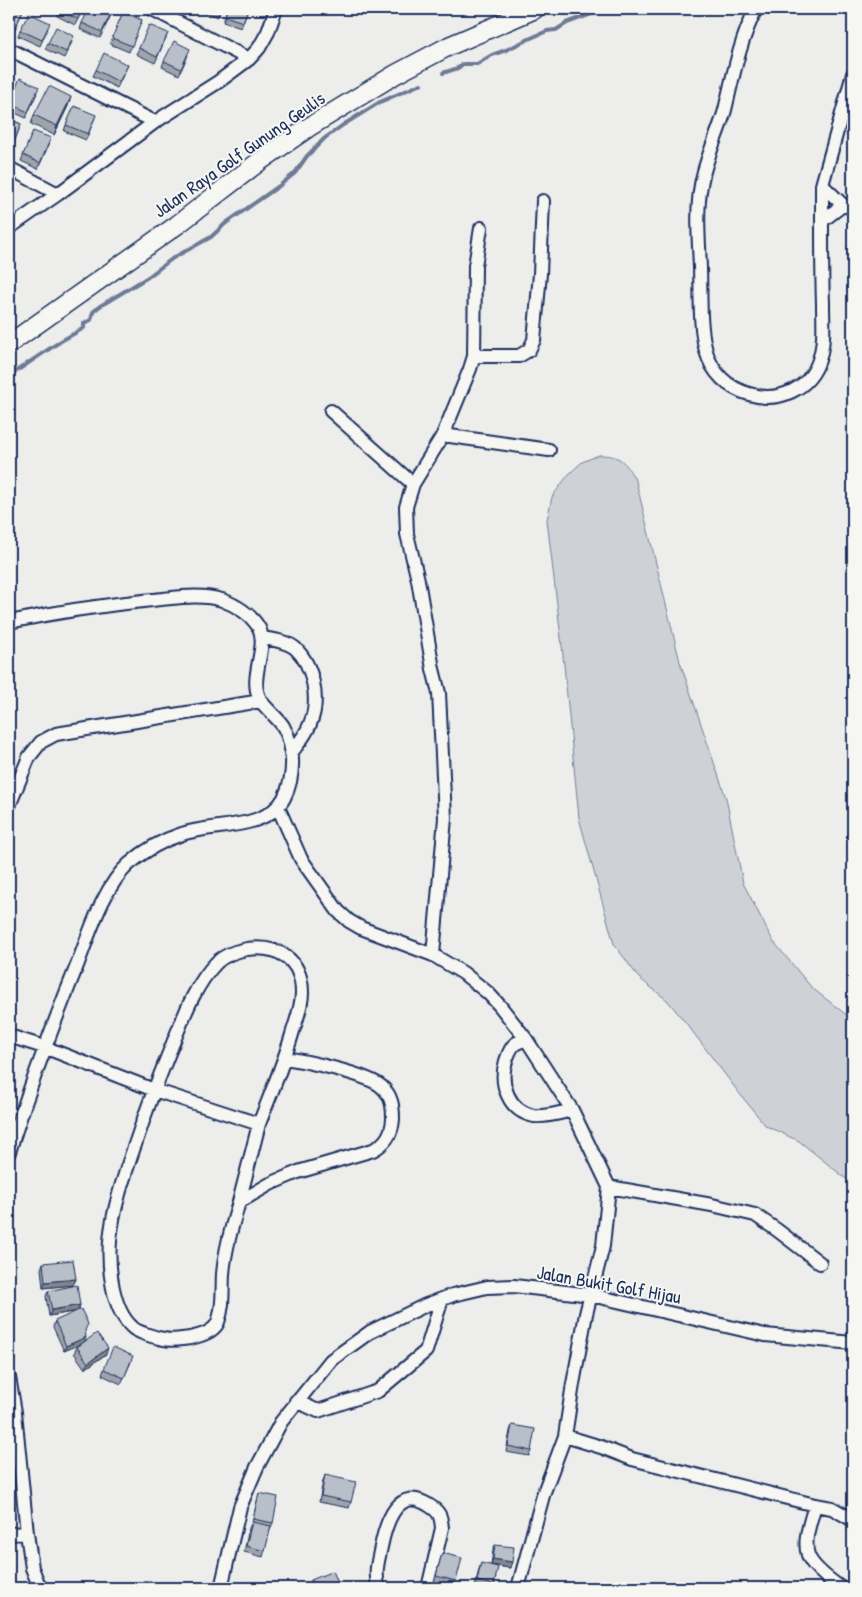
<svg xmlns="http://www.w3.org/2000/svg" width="862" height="1597" font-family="'Patrick Hand',sans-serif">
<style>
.green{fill:#ced2d7;stroke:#74809a}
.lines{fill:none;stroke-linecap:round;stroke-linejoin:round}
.stream{stroke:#6e7a96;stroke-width:4}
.minor-casing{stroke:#1b2f5e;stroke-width:16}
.secondary-casing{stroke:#1b2f5e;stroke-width:21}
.minor{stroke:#f6f6f2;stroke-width:12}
.secondary{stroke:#f6f6f2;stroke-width:18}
.wall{fill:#9fa4ac;stroke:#1b2f5e}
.shaded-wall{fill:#82868c;stroke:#1b2f5e}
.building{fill:#b9bfc8;stroke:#1b2f5e}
.labels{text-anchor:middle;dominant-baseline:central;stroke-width:4;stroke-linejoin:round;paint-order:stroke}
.street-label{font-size:19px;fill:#1b2f5e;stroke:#f6f6f2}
</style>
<rect width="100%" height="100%" fill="#edeeec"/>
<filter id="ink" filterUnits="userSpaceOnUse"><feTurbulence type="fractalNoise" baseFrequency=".02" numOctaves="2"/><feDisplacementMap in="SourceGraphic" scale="10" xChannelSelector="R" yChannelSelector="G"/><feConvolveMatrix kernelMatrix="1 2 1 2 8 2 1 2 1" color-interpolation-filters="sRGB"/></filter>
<g filter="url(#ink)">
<!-- green -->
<path class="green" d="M599,455C623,455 625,463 636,481L680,662L726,798L743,883L773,941L812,988L853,1020V1186L850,1182L799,1141L766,1126L739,1093L686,1023L667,1000L639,978L614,944L579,818L563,655L547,520L552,497L568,475L582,462Z"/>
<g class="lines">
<!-- stream -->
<path class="stream" d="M443,73L458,68L463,64H477L492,55L506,50L531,38L547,31L556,30L567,23L594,13L611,9
M9,376L61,341L84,328V323L91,320L93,312L100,306L148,277L173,258L211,237L226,223L279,186L295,173L307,156L325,138L343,125L380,102L421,84"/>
<!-- minor casing -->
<g class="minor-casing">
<path id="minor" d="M152,9L249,59
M756,9C740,40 733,76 725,110C718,135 705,159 701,185C696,213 699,240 700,268C701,295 699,325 706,351C712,373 728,388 749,394C778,403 809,390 819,360C825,342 823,322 823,304C822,276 822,248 822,221L843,205L853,208
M9,49L155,122
M9,168L58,194
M822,185L843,205
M822,221V185L853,74
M9,228L58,194L155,122L218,82L249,59L259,48L268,32L276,9
M474,356H519L529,350L534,340L540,274L543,201
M331,411L413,484
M443,435L549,450
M9,622C56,612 104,605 152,600C175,598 200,593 222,600C236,605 252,615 259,628C269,648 247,679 261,701C267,710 277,717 283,726C295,746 295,777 284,798C266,831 213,823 182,834C163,840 144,851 129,864C104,886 90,932 78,963C53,1025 29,1088 9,1152
M262,638C273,640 286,641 295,648C314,666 320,701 310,724C306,735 298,744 291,753
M9,806L29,757L41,742L56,734L261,701
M278,807L301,859L338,911L349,921L361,928L433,955L463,973L488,993L500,1006L526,1039L572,1110L609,1187L603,1246L586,1314L573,1384L565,1436L544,1492L518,1588
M433,955L445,818L441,734L439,693L433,669L418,580L407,534L406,507L413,484L443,435L470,369L474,356L475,266L481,228
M9,1036L44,1047L154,1090L259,1124L239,1202L270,1184L298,1172L373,1150C386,1143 392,1134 393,1119C393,1107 392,1096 382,1087C368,1074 305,1061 285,1058
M526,1039C522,1041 518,1042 515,1044C510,1048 508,1055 506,1061C499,1083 508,1111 534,1116C546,1117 561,1113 572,1110
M609,1187L712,1205L755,1215L777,1230L820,1263
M239,1202C232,1226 225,1250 223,1274C222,1290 224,1307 218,1322C214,1332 200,1336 190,1338C182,1339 171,1341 164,1339C157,1338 136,1332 132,1327C112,1309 108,1267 110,1241C113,1203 130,1160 142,1124C151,1097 162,1070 173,1043C184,1016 195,985 216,963C224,955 236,951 247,949C278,945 302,959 302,993C302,1005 297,1019 293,1031C284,1063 271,1093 259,1124
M9,1377L15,1412L27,1533L32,1568L40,1588
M296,1401L318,1411L378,1391L426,1351L442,1299
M565,1436L601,1447L632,1459L815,1505L832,1508L853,1520
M815,1505C811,1520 803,1540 808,1555C812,1567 831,1581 841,1588
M9,1534L27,1533
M221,1588L240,1507L257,1467L281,1422L331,1360L370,1332L426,1305L453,1295L487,1287L514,1286L540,1289L591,1295L765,1335L853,1343
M379,1588C374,1574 378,1561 381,1547C386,1522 398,1484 430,1506C440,1512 441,1517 442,1528L428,1588"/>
</g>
<!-- secondary casing -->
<g class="secondary-casing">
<path id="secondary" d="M9,344L177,225L260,161L309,127L396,74L449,46L535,9"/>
</g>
<!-- minor -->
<use href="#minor" class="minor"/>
<!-- secondary -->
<use href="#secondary" class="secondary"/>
</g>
<!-- wall -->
<path class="wall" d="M9,9L23,10L13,34L9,32Z
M60,9H83L75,25L57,16Z
M198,9H221L218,17Z
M227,9H248L241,28L223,22Z
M123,12L142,20L129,52L110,44Z
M112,13L100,38L80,29L82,23Z
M48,28L40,46L18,36L20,30Z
M168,33L155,63L136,54L139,48Z
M72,42L64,58L45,49L48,43Z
M188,55L179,75L162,67L164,61Z
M128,65L117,88L93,76L96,70Z
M37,93L26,118L9,110V103Z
M68,106L54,135L31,124L34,115Z
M96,115L86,140L64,131L66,125Z
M9,119L21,124L11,151L9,150Z
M33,131L49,144L38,169L21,161Z
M43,1263L76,1279L73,1285L43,1288L41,1269Z
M48,1291L80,1305L78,1311L49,1316L46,1296Z
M55,1321L85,1331L84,1342L106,1354L85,1369L74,1353L77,1347L82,1343L64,1351L53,1327Z
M131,1362L121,1384L102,1375L104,1369Z
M512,1425L531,1451L529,1456L506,1452L510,1431Z
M325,1475L351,1502L349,1508L319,1502L323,1481Z
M259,1493L273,1523L270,1529L263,1557L244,1552L249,1528L252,1522Z
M495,1545L510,1568L491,1565L493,1550Z
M442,1553L456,1581L454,1587L434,1582Z
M481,1563L494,1585L493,1588H480L475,1587L479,1569Z
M311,1580L340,1588H310L309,1586Z"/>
<!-- shaded-wall -->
<path class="shaded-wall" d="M71,97L68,106L54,135L57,126Z
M76,1279L73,1285L43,1288L45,1282Z
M80,1305L78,1311L49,1316L52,1310Z
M86,1337L84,1343L64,1351L66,1346Z
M108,1348L106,1354L85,1369L88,1363Z
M493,1559L512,1562L510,1568L491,1565Z"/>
<!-- building -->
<path class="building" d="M9,9H21L23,10L15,28L9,26Z
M60,9H82L78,19L59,11Z
M89,9H113L102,32L82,23Z
M227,9H248L243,22L225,16Z
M123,12L142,20L132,46L112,38Z
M29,13L50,23L42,40L20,30Z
M149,25L168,33L157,57L139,48Z
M56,27L74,36L66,52L48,43Z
M174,41L190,49L181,69L164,61Z
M104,53L128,65L119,82L96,70Z
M9,72L14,74L9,87Z
M20,78L39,87L28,112L9,103Z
M49,86L71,97L57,126L34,115Z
M74,106L96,115L88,134L66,125Z
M9,119L21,124L13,145L9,143Z
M33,131L51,138L40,163L23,155Z
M73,1260L76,1279L45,1282L43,1263Z
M77,1285L80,1305L52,1310L48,1291Z
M81,1309L88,1324L85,1330L86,1337L66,1346L55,1321Z
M97,1333L108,1348L88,1363L77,1347Z
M113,1347L133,1356L124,1378L104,1369Z
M512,1425L535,1429L531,1451L508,1446Z
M325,1475L356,1482L351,1502L321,1496Z
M259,1493L278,1497L273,1523L253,1519Z
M252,1522L271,1526L265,1551L246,1546Z
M495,1545L514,1547L512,1562L493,1559Z
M442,1553L462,1558L456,1581L436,1576Z
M481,1563L498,1567L494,1585L477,1581Z
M333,1571L340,1588H314L311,1580Z"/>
</g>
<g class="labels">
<!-- street labels -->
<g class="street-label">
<text transform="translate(239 154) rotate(-35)">Jalan Raya Golf Gunung Geulis</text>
<text transform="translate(609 1284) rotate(10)">Jalan Bukit Golf Hijau</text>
</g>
</g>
<!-- margin -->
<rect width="862" height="1597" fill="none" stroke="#f6f6f2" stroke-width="30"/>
<rect x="15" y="15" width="832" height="1567" fill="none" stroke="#1b2f5e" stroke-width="2" filter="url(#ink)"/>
</svg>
